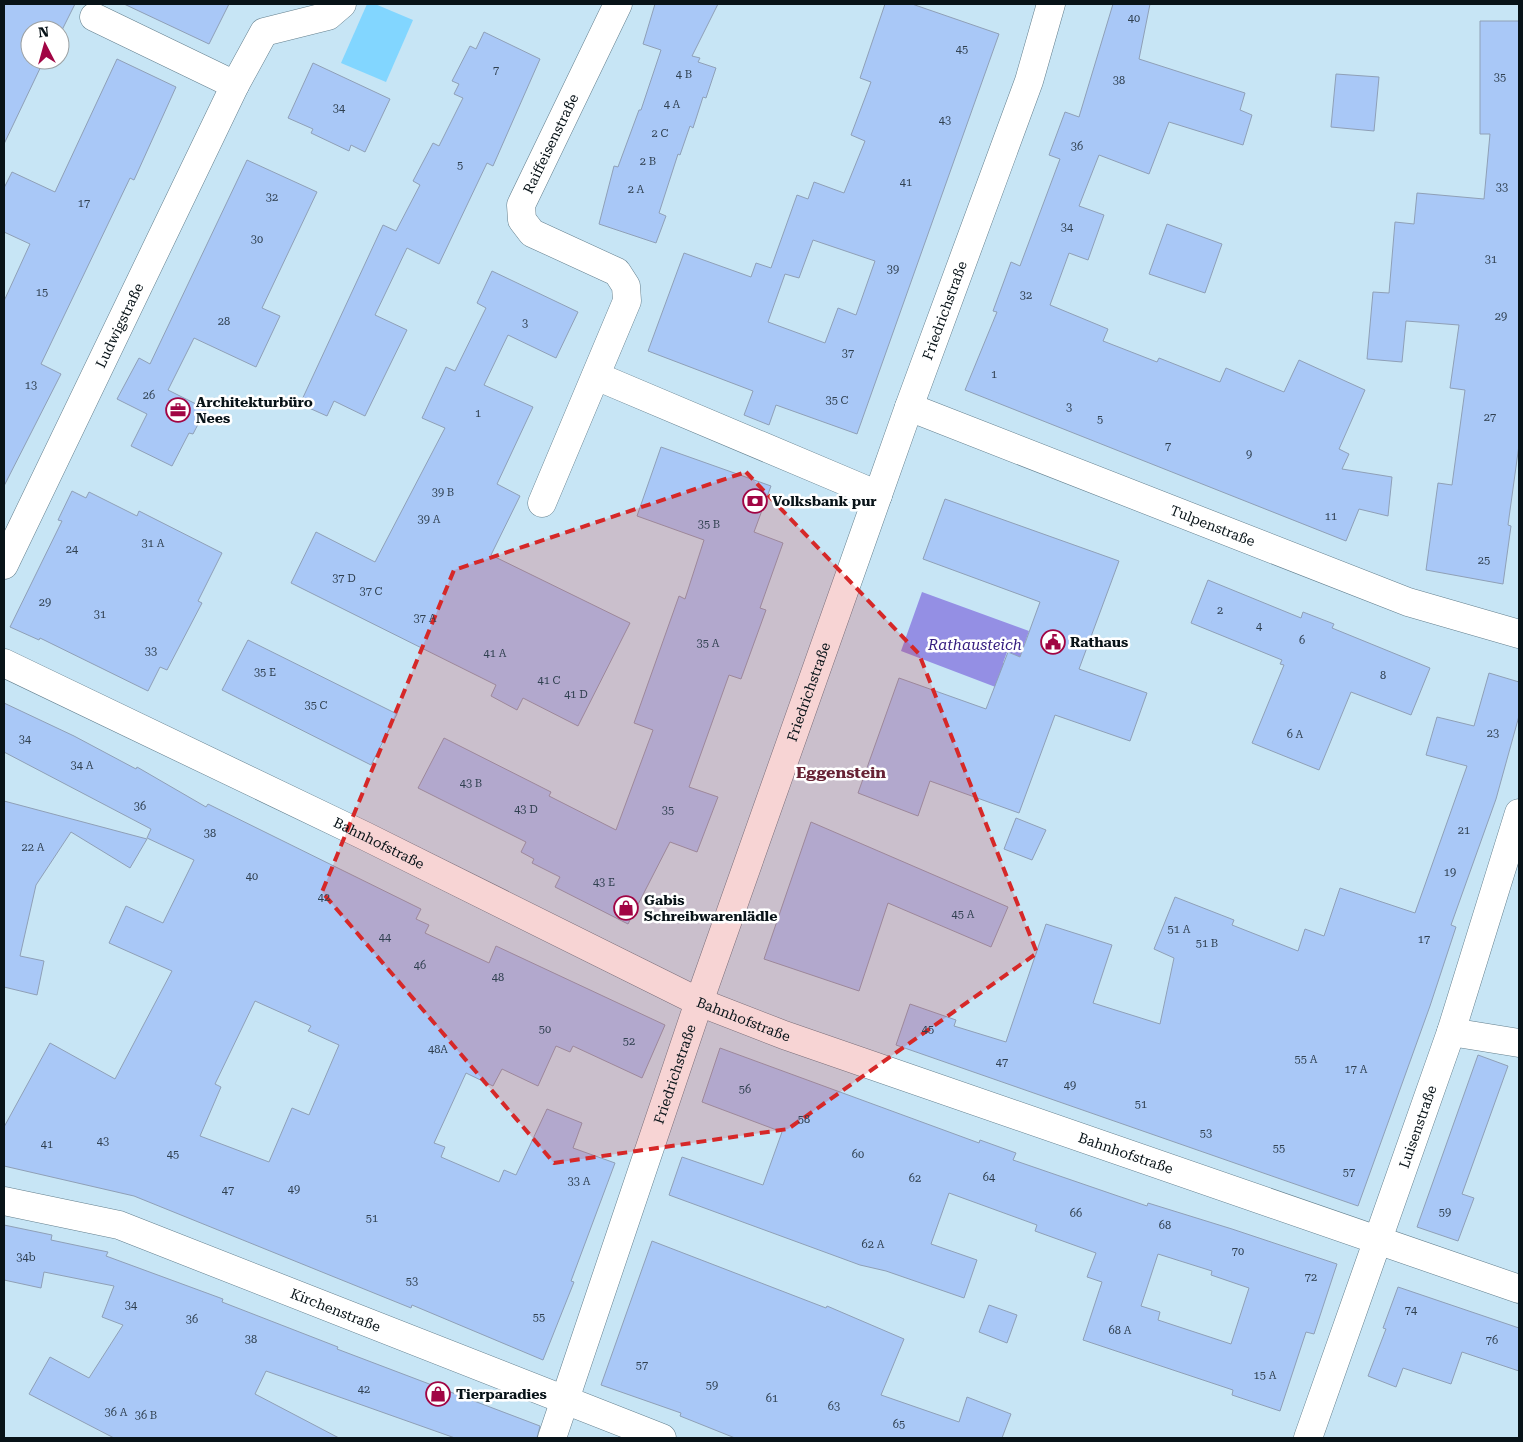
<svg xmlns="http://www.w3.org/2000/svg" width="1523" height="1442" font-family="'Roboto Serif',serif">
<style>
.green{fill:#82d6ff}
.water{fill:#948fe4}
.building{fill:#a9c8f7;stroke:#8fa0b7;fill-rule:evenodd}
.lines{fill:none;stroke-linecap:round;stroke-linejoin:round}
.minor-casing{stroke:#637f8d;stroke-width:29}
.minor{stroke:#fff;stroke-width:28}
.marked{fill:#d62828;fill-opacity:0.2;stroke:#d62828;stroke-width:4;stroke-dasharray:10 6;stroke-linejoin:round}
.labels{text-anchor:middle;dominant-baseline:central;stroke-width:5;stroke-linejoin:round;paint-order:stroke}
.number-label{font-size:11px;fill:#304050}
.street-label{font-size:14px;fill:#081318;stroke:#fff}
.poi-label{font-size:14px;font-weight:bold;fill:#081318;stroke:#fff;text-anchor:start}
.water-label{font-size:15px;font-style:italic;fill:#341c7f;stroke:#fff}
.quarter-label{font-size:16px;font-weight:bold;fill:#672234;stroke:#fff}
</style>
<rect width="100%" height="100%" fill="#c7e5f5"/>
<!-- green -->
<path class="green" d="M367,4H375L413,20L386,82L341,63Z"/>
<!-- water -->
<path class="water" d="M922,592L1029,631L1020,657L1007,652L1003,663L1015,667L1006,691L901,651Z"/>
<!-- building -->
<path class="building" d="M4,4H75L62,30H30V60H44L4,144Z
M124,4H229L209,44Z
M655,4H718L692,56L700,58L698,62L716,68L706,98L703,97L693,128L690,126L680,155L678,154L659,213L666,216L656,243L599,224L614,166L618,167L639,110H641L661,50L643,44Z
M885,4H912L999,34L857,434L776,405L769,425L744,415L753,391L648,351L684,253L751,277L756,263L771,268L797,195L808,199L814,182L844,193L865,141L851,135L871,82L860,78ZM813,240L875,261L856,315L838,308L825,343L768,322L785,274L799,278Z
M1113,4H1150L1139,59L1245,93L1240,110L1252,115L1243,145L1169,122L1149,174L1099,155L1079,206L1104,215L1088,260L1069,253L1050,305L1108,329L1103,341L1157,362L1159,358L1220,382L1226,368L1284,392L1299,360L1365,390L1339,449L1349,454L1342,469L1392,477L1388,516L1359,509L1346,541L965,390L997,312L993,311L1011,262L1020,266L1060,159L1049,155L1065,112L1079,117Z
M1480,21H1519V445L1508,525L1511,526L1503,584L1426,570L1438,483L1452,485L1465,390L1450,388L1459,325L1406,321L1402,362L1367,359L1373,292L1389,293L1395,222L1414,224L1417,193L1484,199L1490,134H1480Z
M484,32L540,59L493,166L487,163L439,264L407,248L375,315L407,330L365,416L334,401L327,416L300,404L383,225L396,231L420,185L413,181L433,143L439,146L463,98L454,94L459,84L452,81L470,46L476,49Z
M117,59L176,87L134,180L130,178L41,364L61,374L4,486V301L30,244L4,232V188L12,172L55,192Z
M313,63L390,99L365,152L351,145L349,151L311,133L313,129L288,118Z
M1336,74L1379,77L1374,131L1331,127Z
M247,160L317,192L262,308L280,316L256,367L194,338L168,390L206,409L193,434L189,433L172,466L131,446L147,414L117,399L139,358L150,364Z
M1167,224L1222,244L1205,293L1149,274Z
M492,271L578,312L556,358L508,335L484,385L533,407L497,484L520,496L491,555L630,623L578,726L523,698L517,710L491,696L496,685L291,583L316,532L375,562L445,428L422,418L446,367L455,371L486,308L477,303Z
M661,447L771,486L754,532L783,543L760,608L766,610L741,679L729,675L689,787L718,797L697,852L670,842L628,924L555,887L560,877L532,863L534,859L521,852L526,842L418,788L444,738L551,792L549,796L616,830L653,730L634,723L679,596L685,599L704,540L637,516Z
M72,491L86,498L89,492L137,516L139,511L222,553L198,601L202,603L167,670L160,667L148,691L40,638L39,640L10,627L62,521L58,520Z
M945,499L1119,561L1079,669L1147,693L1130,741L1055,715L1019,813L930,781L918,816L858,793L899,678L986,709L1008,652L1020,657L1040,602L923,559Z
M1208,580L1301,618L1303,612L1334,624L1332,628L1430,668L1411,715L1351,692L1319,770L1252,743L1284,665L1280,664L1282,660L1191,623Z
M248,640L397,714L371,765L222,690Z
M1489,673L1519,682V716L1496,799L1451,925L1456,927L1430,1006L1358,1206L896,1045L910,1004L956,1020L954,1026L1006,1042L1046,924L1112,945L1093,1003L1160,1024L1174,958L1154,949L1175,897L1234,920L1232,925L1298,951L1305,929L1324,936L1340,888L1415,913L1467,766L1426,755L1437,717L1474,726Z
M4,703L74,736L136,769L137,767L206,807L208,804L421,909L416,919L429,925L425,933L489,963L496,946L665,1025L642,1078L573,1046L570,1052L556,1046L538,1086L502,1069L493,1086L466,1073L434,1143L445,1147L441,1157L499,1182L504,1170L516,1175L547,1109L582,1123L573,1148L615,1163L571,1281L574,1282L543,1360L412,1305L411,1308L134,1196L4,1166V1127L50,1043L115,1079L172,971L109,943L126,906L163,923L194,860L147,838L151,829L4,752ZM255,1001L311,1026L308,1031L339,1045L309,1115L292,1108L269,1162L200,1136L221,1087L215,1084Z
M4,801L147,839L130,868L71,832L36,885L20,956L44,961L37,995L4,987Z
M1016,818L1046,830L1032,860L1004,849Z
M811,822L1008,907L991,947L888,903L859,991L764,959Z
M720,1048L979,1143L980,1140L1016,1153L1013,1160L1147,1206L1148,1203L1232,1229L1337,1264L1314,1334L1306,1332L1280,1411L1232,1395L1233,1390L1083,1340L1102,1282L1087,1277L1096,1253L1035,1231L1037,1225L949,1193L931,1244L977,1260L964,1298L886,1271L860,1265L669,1195L682,1157L763,1185L782,1132L702,1102ZM1158,1254L1212,1271L1211,1275L1249,1288L1231,1344L1158,1320L1160,1312L1141,1306Z
M1478,1055L1508,1066L1462,1194L1474,1198L1458,1241L1417,1227Z
M4,1225L52,1235L51,1240L108,1252L106,1256L223,1299L222,1302L338,1347L337,1349L540,1426L537,1438H455L266,1371L255,1394L339,1438H114L29,1394L50,1357L89,1378L123,1325L102,1317L114,1286L44,1272L41,1288L4,1280Z
M652,1241L826,1308L827,1306L904,1339L881,1395L959,1422L967,1397L1011,1414L1002,1438H735L680,1416L681,1413L601,1385Z
M1398,1287L1519,1328V1371L1462,1352L1451,1384L1403,1368L1396,1387L1368,1376L1386,1329L1383,1328Z
M989,1305L1017,1315L1007,1343L979,1332Z"/>
<g class="lines">
<!-- minor casing -->
<g class="minor-casing">
<g id="minor">
<path d="M94,17L235,85"/>
<path d="M596,376L878,495"/>
<path id="s1" d="M909,407L1408,602L1519,634"/>
<path id="s2" d="M542,503L627,301L626,286L617,272L532,233L522,220L521,205L618,4"/>
<path id="s3" d="M4,565L235,85L264,32L328,16L342,4"/>
<path id="s4" d="M4,663L365,836L699,1002L784,1035L1519,1289"/>
<path d="M1451,1032L1519,1043"/>
<path id="s5" d="M4,1201L119,1225L662,1438"/>
<path id="s6" d="M552,1438L699,1002L909,407L1029,81L1051,4"/>
<path id="s7" d="M1308,1438L1451,1032L1519,813"/>
</g>
</g>
<!-- minor -->
<use href="#minor" class="minor"/>
</g>
<!-- marked area -->
<path class="marked" d="M746,472L919,654L1037,953L788,1129L554,1163L322,892L454,570Z"/>
<!-- icons -->
<defs>
<g id="office-ring" transform="scale(1.25)"><circle r="9.5" fill="#fff" stroke="#a10544" stroke-width="1.5"/><path d="M-6-3h4V-5.5h4V-3h4V5H-6ZM-1-4.5V-3h2v-1.5ZM-6 0V1H6V0Z" fill="#a10544"/></g>
<g id="bank-ring" transform="scale(1.25)"><circle r="9.5" fill="#fff" stroke="#a10544" stroke-width="1.5"/><path d="M-6-4H6V4H-6ZM0-2.3a2.3 2.3 0 1 0 0 4.6a2.3 2.3 0 1 0 0-4.6Z" fill="#a10544"/></g>
<g id="civic-ring" transform="scale(1.25)"><circle r="9.5" fill="#fff" stroke="#a10544" stroke-width="1.5"/><path d="M-.6-6.5H3V-4.5H.6V-3L4-1V1h2V6H-6V1h2V-1L-.6-3ZM-1.2 2.5V6h2.4V2.5Z" fill="#a10544"/></g>
<g id="shop-ring" transform="scale(1.25)"><circle r="9.5" fill="#fff" stroke="#a10544" stroke-width="1.5"/><path d="M-5-2.5h2.3a2.7 3.5 0 0 1 5.4 0H5L5.5 6h-11ZM-1.5-2.5h3a1.5 2.3 0 0 0-3 0Z" fill="#a10544"/></g>
</defs>
<g fill-rule="evenodd">
<use href="#office-ring" x="178" y="410"/>
<use href="#bank-ring" x="755" y="501"/>
<use href="#civic-ring" x="1053" y="642"/>
<use href="#shop-ring" x="626" y="908"/>
<use href="#shop-ring" x="438" y="1394"/>
</g>
<g class="labels">
<!-- number labels -->
<g class="number-label">
<text x="1134" y="18">40</text>
<text x="962" y="49">45</text>
<text x="496" y="70">7</text>
<text x="684" y="74">4 B</text>
<text x="1500" y="77">35</text>
<text x="1119" y="80">38</text>
<text x="672" y="104">4 A</text>
<text x="339" y="108">34</text>
<text x="945" y="120">43</text>
<text x="660" y="133">2 C</text>
<text x="1077" y="146">36</text>
<text x="648" y="161">2 B</text>
<text x="460" y="165">5</text>
<text x="906" y="182">41</text>
<text x="1502" y="187">33</text>
<text x="636" y="189">2 A</text>
<text x="272" y="197">32</text>
<text x="84" y="203">17</text>
<text x="1067" y="227">34</text>
<text x="257" y="239">30</text>
<text x="1491" y="259">31</text>
<text x="893" y="269">39</text>
<text x="42" y="292">15</text>
<text x="1026" y="295">32</text>
<text x="1501" y="316">29</text>
<text x="224" y="321">28</text>
<text x="525" y="323">3</text>
<text x="848" y="353">37</text>
<text x="994" y="374">1</text>
<text x="31" y="385">13</text>
<text x="149" y="395">26</text>
<text x="837" y="400">35 C</text>
<text x="1069" y="407">3</text>
<text x="478" y="413">1</text>
<text x="1490" y="417">27</text>
<text x="1100" y="419">5</text>
<text x="1168" y="446">7</text>
<text x="1249" y="454">9</text>
<text x="443" y="492">39 B</text>
<text x="1331" y="516">11</text>
<text x="429" y="519">39 A</text>
<text x="709" y="524">35 B</text>
<text x="153" y="543">31 A</text>
<text x="72" y="549">24</text>
<text x="1484" y="560">25</text>
<text x="344" y="578">37 D</text>
<text x="371" y="591">37 C</text>
<text x="45" y="602">29</text>
<text x="1220" y="610">2</text>
<text x="100" y="614">31</text>
<text x="425" y="618">37 A</text>
<text x="1259" y="626">4</text>
<text x="1302" y="640">6</text>
<text x="708" y="643">35 A</text>
<text x="151" y="651">33</text>
<text x="495" y="653">41 A</text>
<text x="265" y="672">35 E</text>
<text x="1383" y="675">8</text>
<text x="549" y="680">41 C</text>
<text x="576" y="694">41 D</text>
<text x="316" y="705">35 C</text>
<text x="1493" y="733">23</text>
<text x="1295" y="734">6 A</text>
<text x="25" y="739">34</text>
<text x="82" y="765">34 A</text>
<text x="471" y="783">43 B</text>
<text x="140" y="806">36</text>
<text x="526" y="809">43 D</text>
<text x="668" y="810">35</text>
<text x="1464" y="830">21</text>
<text x="210" y="833">38</text>
<text x="33" y="847">22 A</text>
<text x="1450" y="872">19</text>
<text x="252" y="876">40</text>
<text x="604" y="882">43 E</text>
<text x="324" y="897">42</text>
<text x="963" y="914">45 A</text>
<text x="1179" y="929">51 A</text>
<text x="385" y="937">44</text>
<text x="1424" y="939">17</text>
<text x="1207" y="943">51 B</text>
<text x="420" y="965">46</text>
<text x="498" y="977">48</text>
<text x="545" y="1029">50</text>
<text x="928" y="1029">45</text>
<text x="629" y="1041">52</text>
<text x="438" y="1049">48A</text>
<text x="1306" y="1059">55 A</text>
<text x="1002" y="1062">47</text>
<text x="1356" y="1069">17 A</text>
<text x="1070" y="1085">49</text>
<text x="745" y="1089">56</text>
<text x="1141" y="1104">51</text>
<text x="804" y="1119">58</text>
<text x="1206" y="1133">53</text>
<text x="103" y="1141">43</text>
<text x="47" y="1144">41</text>
<text x="1279" y="1148">55</text>
<text x="173" y="1154">45</text>
<text x="858" y="1154">60</text>
<text x="1349" y="1172">57</text>
<text x="989" y="1177">64</text>
<text x="915" y="1178">62</text>
<text x="579" y="1181">33 A</text>
<text x="294" y="1189">49</text>
<text x="228" y="1190">47</text>
<text x="1445" y="1212">59</text>
<text x="1076" y="1213">66</text>
<text x="372" y="1218">51</text>
<text x="1165" y="1225">68</text>
<text x="873" y="1244">62 A</text>
<text x="1238" y="1251">70</text>
<text x="26" y="1257">34b</text>
<text x="1311" y="1277">72</text>
<text x="412" y="1281">53</text>
<text x="131" y="1305">34</text>
<text x="1411" y="1310">74</text>
<text x="539" y="1317">55</text>
<text x="192" y="1319">36</text>
<text x="1120" y="1330">68 A</text>
<text x="251" y="1339">38</text>
<text x="1492" y="1340">76</text>
<text x="642" y="1365">57</text>
<text x="1265" y="1375">15 A</text>
<text x="712" y="1385">59</text>
<text x="364" y="1389">42</text>
<text x="772" y="1398">61</text>
<text x="834" y="1406">63</text>
<text x="116" y="1412">36 A</text>
<text x="146" y="1415">36 B</text>
<text x="899" y="1424">65</text>
</g>
<!-- street labels -->
<g class="street-label">
<text stroke="none"><textPath href="#s2" startOffset="444">Raiffeisenstraße</textPath></text>
<text stroke="none"><textPath href="#s6" startOffset="1194">Friedrichstraße</textPath></text>
<text stroke="none"><textPath href="#s3" startOffset="266">Ludwigstraße</textPath></text>
<text stroke="none"><textPath href="#s1" startOffset="326">Tulpenstraße</textPath></text>
<text stroke="none"><textPath href="#s6" startOffset="789">Friedrichstraße</textPath></text>
<text stroke="none"><textPath href="#s4" startOffset="416">Bahnhofstraße</textPath></text>
<text stroke="none"><textPath href="#s4" startOffset="821">Bahnhofstraße</textPath></text>
<text stroke="none"><textPath href="#s6" startOffset="384">Friedrichstraße</textPath></text>
<text stroke="none"><textPath href="#s7" startOffset="330">Luisenstraße</textPath></text>
<text stroke="none"><textPath href="#s4" startOffset="1226">Bahnhofstraße</textPath></text>
<text stroke="none"><textPath href="#s5" startOffset="350">Kirchenstraße</textPath></text>
</g>
<!-- poi labels -->
<g class="poi-label">
<text x="196" y="402">Architekturbüro<tspan x="196" dy="16">Nees</tspan></text>
<text x="772" y="501">Volksbank pur</text>
<text x="1070" y="642">Rathaus</text>
<text x="644" y="900">Gabis<tspan x="644" dy="16">Schreibwarenlädle</tspan></text>
<text x="456" y="1394">Tierparadies</text>
</g>
<!-- water labels -->
<g class="water-label">
<text x="975" y="645">Rathausteich</text>
</g>
<!-- quarter labels -->
<g class="quarter-label">
<text x="841" y="772">Eggenstein</text>
</g>
</g>
<!-- border -->
<rect width="1523" height="1442" fill="none" stroke="#081318" stroke-width="10"/>
<!-- north arrow -->
<g transform="translate(45 45) rotate(354)"><circle r="24" fill="#ffffff" stroke="#9ca1a3"/>
<path d="M0-4L9 19L0 12L-9 19Z" fill="#a10544"/>
<text y="-8" font-size="14" font-weight="bold" text-anchor="middle" fill="#081318">N</text>
</g>
</svg>
